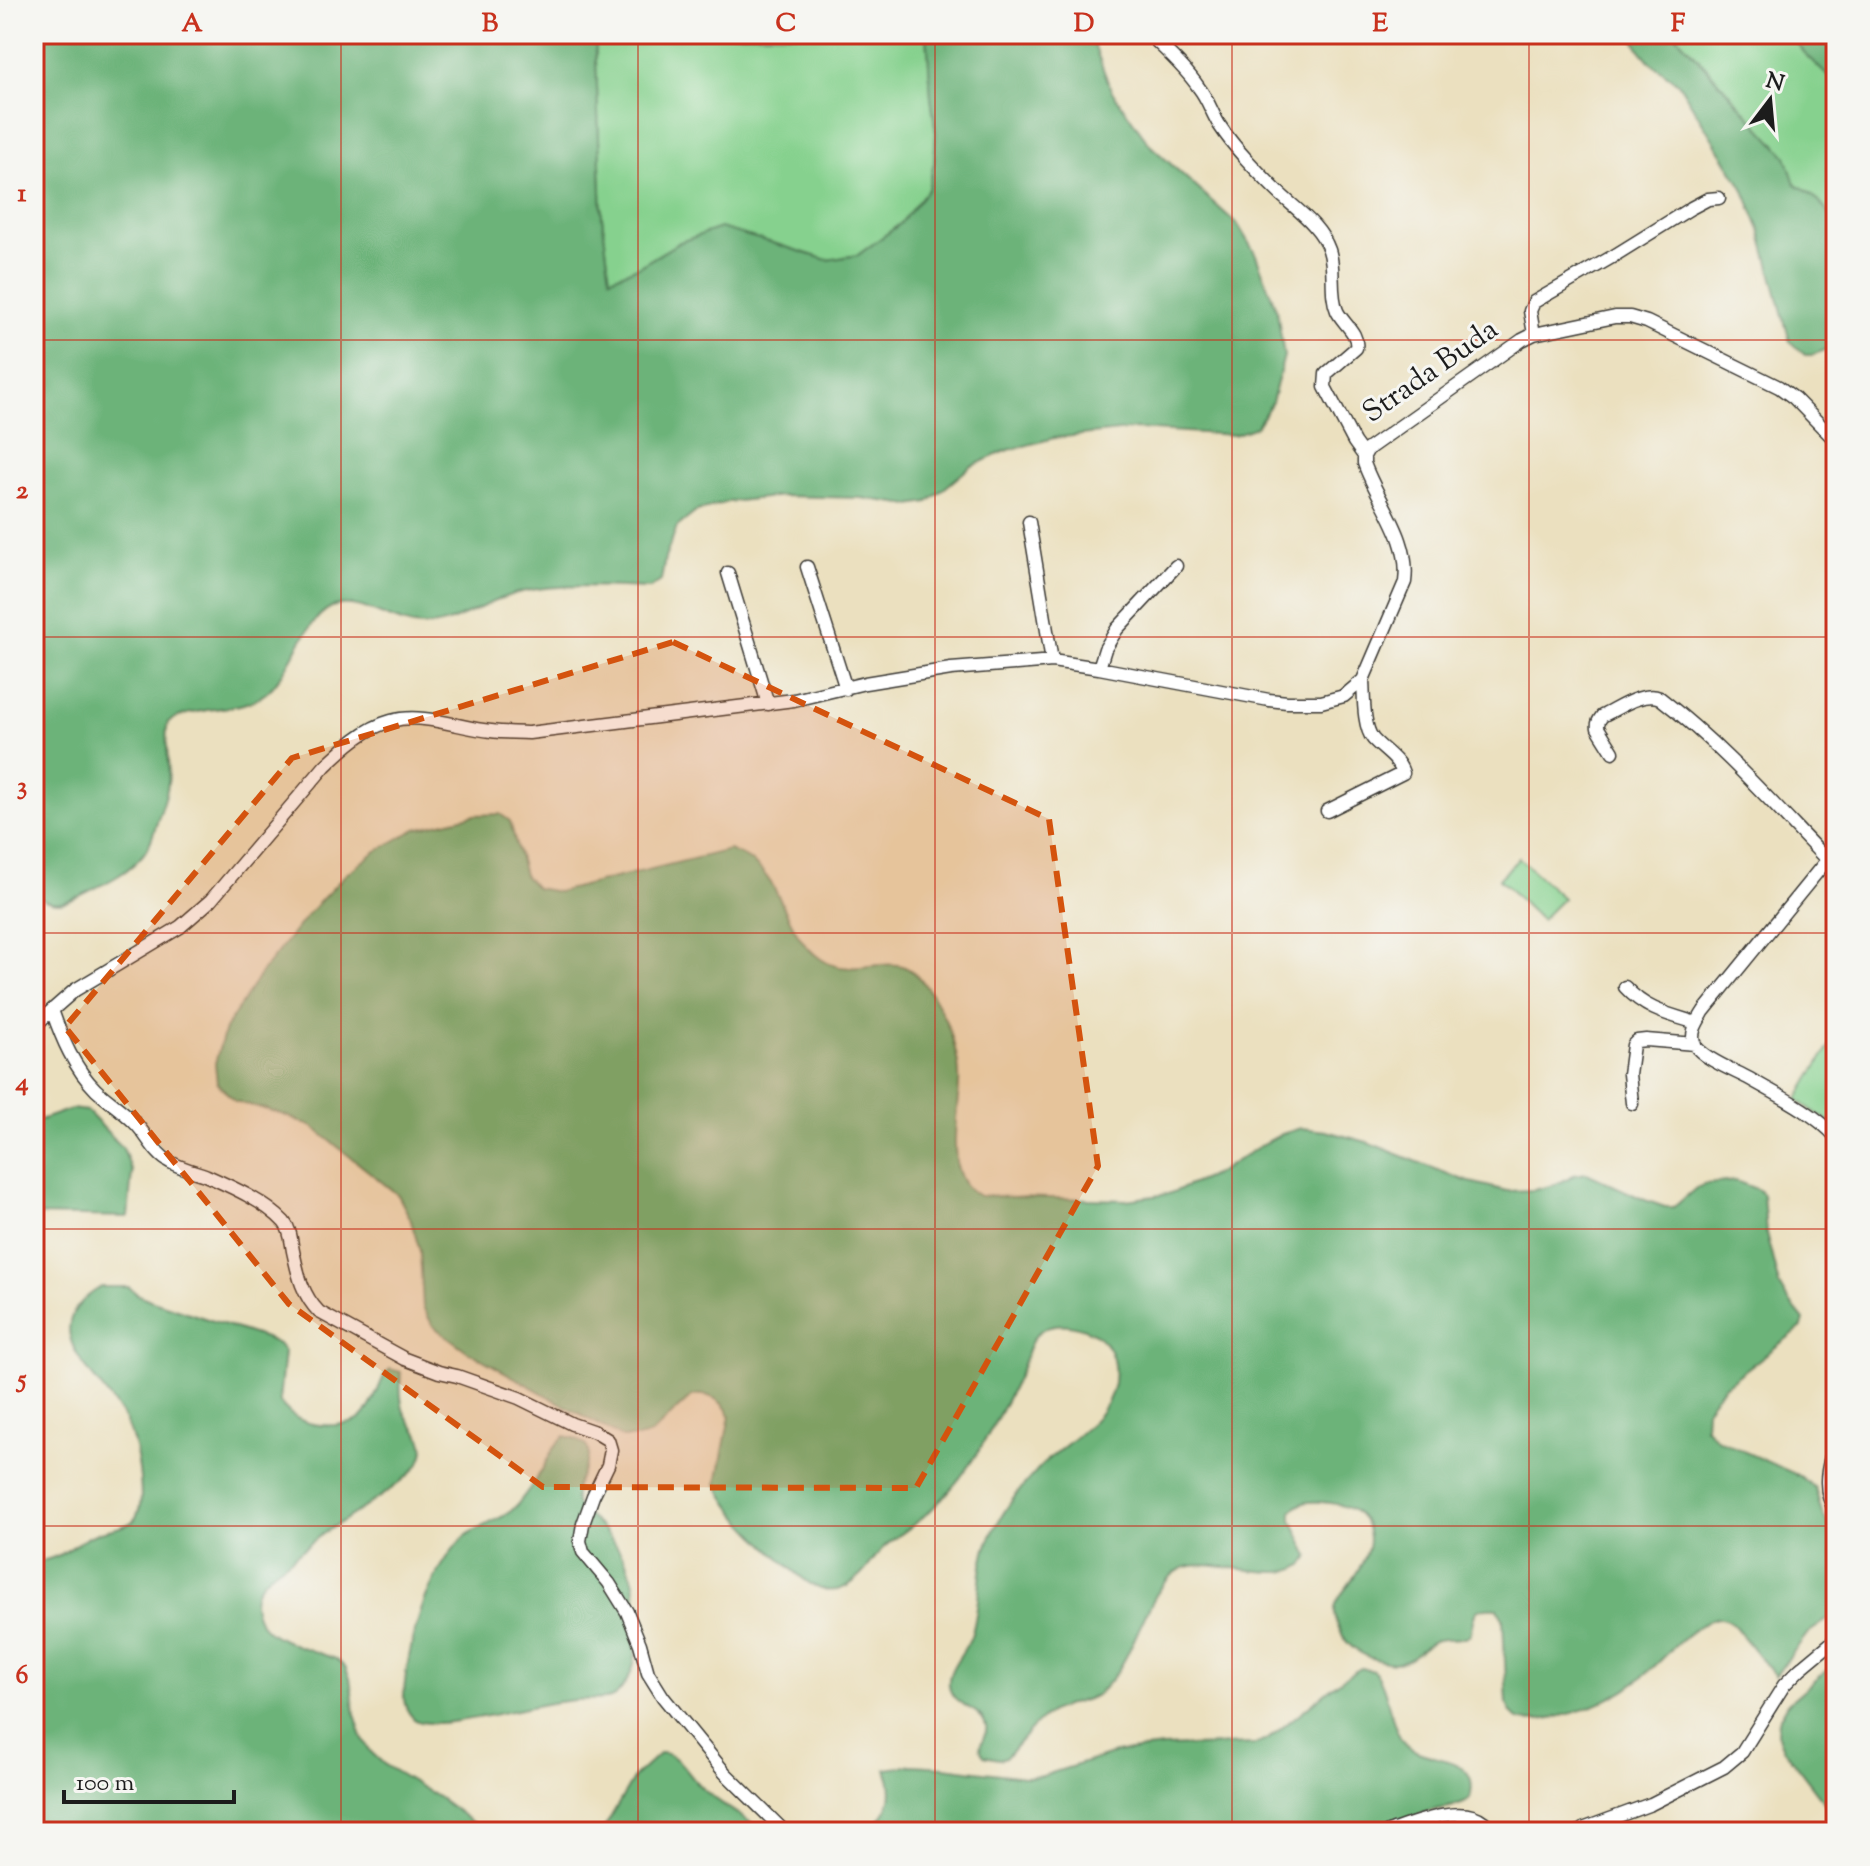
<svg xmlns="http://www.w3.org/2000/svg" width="1870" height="1866" font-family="'Sorts Mill Goudy',serif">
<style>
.green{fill:#86d18e;stroke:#517655;stroke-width:2}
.forest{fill:#6cb379;stroke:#44684a;stroke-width:2}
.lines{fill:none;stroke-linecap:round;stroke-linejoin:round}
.minor-casing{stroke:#3b3934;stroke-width:15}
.minor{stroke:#fff;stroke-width:12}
.marked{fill:#d4530e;fill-opacity:0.2;stroke:#d4530e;stroke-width:6;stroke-dasharray:16 10;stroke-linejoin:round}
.grid{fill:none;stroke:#c8321e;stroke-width:2;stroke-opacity:0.55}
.labels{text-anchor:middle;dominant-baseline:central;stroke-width:6;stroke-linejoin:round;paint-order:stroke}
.street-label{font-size:30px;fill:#1c1c1c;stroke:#f6f6f2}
.neatline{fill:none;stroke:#c8321e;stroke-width:3}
.grid-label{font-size:26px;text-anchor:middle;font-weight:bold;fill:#c8321e}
</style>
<rect width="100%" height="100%" fill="#f6f6f2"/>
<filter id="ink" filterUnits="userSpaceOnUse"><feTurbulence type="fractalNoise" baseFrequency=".0125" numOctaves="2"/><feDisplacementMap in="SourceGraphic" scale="16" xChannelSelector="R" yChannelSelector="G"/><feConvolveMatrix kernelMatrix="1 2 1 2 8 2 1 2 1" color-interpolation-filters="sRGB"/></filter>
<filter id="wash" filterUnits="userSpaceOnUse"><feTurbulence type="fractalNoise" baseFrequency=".006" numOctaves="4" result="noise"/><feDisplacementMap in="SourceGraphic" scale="32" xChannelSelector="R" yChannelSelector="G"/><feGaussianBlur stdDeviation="1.8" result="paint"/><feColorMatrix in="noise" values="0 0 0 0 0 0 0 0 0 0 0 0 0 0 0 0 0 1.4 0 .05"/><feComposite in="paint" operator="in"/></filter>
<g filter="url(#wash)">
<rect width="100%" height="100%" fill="#ebe0bf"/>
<!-- green -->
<path class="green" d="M595,34H927L931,97L936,133L934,163L928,189L900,224L858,255L827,260L773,243L680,242L638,267L610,279L602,217Z
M1675,34H1790L1807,56L1836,84V230C1829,210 1814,193 1795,184L1776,144L1765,135L1709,70Z
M1519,858L1563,898L1541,920L1499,879Z
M1836,1035V1123L1834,1125L1797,1100Z"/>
<!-- forest -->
<path class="forest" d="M34,34H595L602,217L610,278L638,267L680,242L720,228L773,243L827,260L858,255L900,224L928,189L934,163L936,133L931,97L927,34H1090L1111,90L1151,146L1238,225L1256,255L1277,311L1284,356L1272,402L1256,427L1234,435L1137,429L1054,438L1005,451L970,467L928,502L910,505L861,498L782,496L728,502L697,511L677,527L665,558L661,581L650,588C609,587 550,582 511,595C483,603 456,625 426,626C397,627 363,600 338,605C306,611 291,674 266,693C240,714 197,704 168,722C163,742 171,762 168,783C167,795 162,808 158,819C154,832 150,848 140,858C124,876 99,886 77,897C62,905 46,906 34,891Z
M1631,34H1675L1786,156L1795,184C1814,193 1829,210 1836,230V346L1812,355H1805L1790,342L1760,230L1743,188L1678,83L1651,63L1640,50Z
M1790,34H1836V84L1807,56Z
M500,814L510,821L524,875L536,888L558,892L729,850C736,853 745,856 751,861C785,886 785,935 821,959C847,977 871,961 898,965C923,968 947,1020 953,1041C957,1055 960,1070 959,1084C958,1115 942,1181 980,1196L1126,1200L1168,1194L1214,1175L1263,1144L1282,1134L1301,1128L1326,1131L1367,1142L1466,1181L1507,1191L1534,1190L1554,1185L1574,1175L1587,1173L1645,1200L1665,1207H1674L1696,1188L1706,1184L1736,1181L1759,1190L1763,1195L1766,1233L1779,1285L1787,1299L1804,1320L1802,1327L1723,1387L1706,1409L1705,1427L1718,1440L1800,1476L1815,1488L1822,1513L1836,1536V1614L1808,1633L1775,1676L1733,1624C1725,1618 1719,1616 1710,1620C1685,1632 1668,1655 1648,1672C1618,1699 1580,1714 1541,1720C1525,1722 1512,1722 1507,1704L1503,1620L1498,1608C1471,1606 1475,1613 1470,1635C1459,1641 1446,1637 1434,1641C1423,1646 1415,1657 1404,1661C1389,1667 1363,1656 1352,1647C1342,1639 1334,1620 1335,1608C1336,1600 1342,1593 1347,1587C1359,1570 1376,1546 1366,1525C1358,1507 1338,1503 1320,1502C1308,1501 1300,1502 1292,1511V1520L1309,1556C1296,1592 1210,1554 1181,1569C1149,1585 1137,1648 1113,1677C1108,1683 1102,1691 1096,1695C1081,1703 1064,1704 1050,1713C1033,1724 1021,1742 1006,1757L999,1759L984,1756C973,1742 991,1737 985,1723C978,1705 951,1707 949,1685C947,1668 966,1651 971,1636C982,1603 976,1567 991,1536C1003,1510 1021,1487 1040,1467C1070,1438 1121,1414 1114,1365C1113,1356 1111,1350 1105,1343C1092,1327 1056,1317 1039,1332C1029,1341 1026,1357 1021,1370C1008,1398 990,1434 972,1461C957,1484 937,1506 916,1523C905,1532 892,1539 882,1549C874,1558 868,1569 859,1577C829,1606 807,1583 783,1561C759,1539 730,1513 717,1483L730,1415C723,1401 708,1391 692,1396L651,1434L638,1438H623L467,1351L433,1326L423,1307L420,1251L410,1218L398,1195L313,1127L279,1113L235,1101L217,1083L215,1063L225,1029L261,973L308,914L345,875L375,852L416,829L474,815Z
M71,1109L87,1111L123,1148L132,1172L128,1217L34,1215V1122Z
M101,1287H129L137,1294L150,1300L268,1339L278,1344L284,1352L279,1401C293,1421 311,1427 335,1425C344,1424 353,1424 360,1419C372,1409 378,1388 385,1374L390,1369L401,1372C400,1385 400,1397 403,1409C409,1427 430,1438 422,1458C415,1480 342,1520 320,1536C309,1544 298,1554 287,1562C276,1570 261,1579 256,1592C251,1605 257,1622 268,1631C283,1643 317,1652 336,1659L345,1667L350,1678L355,1714L362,1737L371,1752L386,1766L441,1799L485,1832H34V1563C42,1561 50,1559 57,1556C72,1549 84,1537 100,1532C110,1529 126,1528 134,1520C143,1509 141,1491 140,1479C138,1457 133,1433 122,1415C94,1370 31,1329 101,1287Z
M565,1436C616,1447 567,1476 576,1503C578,1509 583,1512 588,1516C606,1531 623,1551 631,1573C639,1595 640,1655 630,1675C627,1681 621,1690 616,1695C612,1698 609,1699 605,1699C595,1700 585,1699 574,1700C556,1702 538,1705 521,1709C500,1713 428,1731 414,1719C408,1713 404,1705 404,1697C404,1673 414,1631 422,1608C429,1587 451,1544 470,1533C486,1523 505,1519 517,1505C524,1496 532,1486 538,1476C547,1463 552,1445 565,1436Z
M1836,1662V1818L1783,1748L1777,1733L1778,1721L1788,1703Z
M1361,1668C1366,1669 1369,1669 1373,1671C1388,1681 1389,1727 1405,1744C1423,1763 1479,1753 1471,1794C1470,1800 1468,1801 1464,1803C1455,1807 1443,1808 1433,1810C1412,1816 1390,1825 1369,1832H870C889,1809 897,1798 886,1769L913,1765L944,1767L1024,1777L1042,1776L1115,1753L1162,1747L1256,1744L1267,1740L1342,1679Z
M660,1753C680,1753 688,1776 702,1788C719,1804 745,1817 764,1832H602L634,1777Z"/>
</g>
<g filter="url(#ink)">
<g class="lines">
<!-- minor casing -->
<g class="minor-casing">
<path id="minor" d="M1149,34C1166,51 1185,67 1199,88C1208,99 1212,114 1220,126C1235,149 1257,171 1277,191C1295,209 1320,224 1329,250C1336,270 1329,292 1337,311C1343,324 1359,333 1356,348L1326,374L1325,387L1354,442L1364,456
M1534,334L1530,311L1534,302L1612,257L1691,208L1708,199L1719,198
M1029,522L1052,661
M807,567L846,689
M728,573L768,704
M1099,668L1105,649L1117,629L1176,566
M1613,752L1598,728C1597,723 1599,720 1602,716C1619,708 1642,691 1660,698C1721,745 1773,804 1827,860
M1327,811L1403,773C1398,758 1384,751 1373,739C1363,727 1364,696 1363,680
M1836,849L1704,1011C1698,1021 1689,1033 1695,1045C1702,1058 1735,1071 1748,1078C1776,1094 1815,1113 1836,1137
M1625,987C1646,1010 1667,1014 1697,1023
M52,1010C62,1039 74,1068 96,1090C108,1101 122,1110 134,1122C147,1134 154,1154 170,1162C181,1168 193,1171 205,1175C232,1187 264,1201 284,1222C291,1230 291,1241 293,1251C298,1274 302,1295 319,1312L405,1359L439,1372L457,1376L519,1398L572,1424L595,1432L608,1440L611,1450L608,1465L593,1496L583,1524L580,1541L583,1552L609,1583L627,1612L640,1644L648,1673L663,1697L725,1773L785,1832
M34,1026L75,990L180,927L211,900L325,766C344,748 365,728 391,721C423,712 459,728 491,731C503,733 516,732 529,733L794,700L865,683L951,669L1041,662L1052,661L1099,668L1269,700L1287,702H1321L1344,696L1363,680L1405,582C1411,538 1378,503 1364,463V456L1368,449L1522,340L1534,334L1615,317H1630L1647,322L1779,387L1794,398L1836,441
M1632,1103L1629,1074L1633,1045L1637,1041L1646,1040L1695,1044
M1834,1197L1836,1194
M1836,1439C1829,1462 1820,1490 1836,1511
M1388,1832C1412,1824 1462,1803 1484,1822C1487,1824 1489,1829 1492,1832
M1579,1832L1583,1829L1651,1804L1724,1767L1742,1752L1784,1685L1800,1669L1836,1639"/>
</g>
<!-- minor -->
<use href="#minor" class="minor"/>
</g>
</g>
<!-- marked area -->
<path class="marked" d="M673,642L1049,819L1098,1166L916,1488L543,1487L289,1304L65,1027L292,758Z"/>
<!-- grid -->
<path class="grid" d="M341,34V1832M638,34V1832M935,34V1832M1232,34V1832M1529,34V1832M34,340H1836M34,637H1836M34,933H1836M34,1229H1836M34,1526H1836"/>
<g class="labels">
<!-- street labels -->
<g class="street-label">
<text transform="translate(1431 372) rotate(-35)">Strada Buda</text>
</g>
</g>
<!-- margin -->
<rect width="1870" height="1866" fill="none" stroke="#f6f6f2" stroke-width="88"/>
<!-- north arrow -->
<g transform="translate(1770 100) rotate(16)" stroke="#f6f6f2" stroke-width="6" paint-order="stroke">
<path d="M0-6L14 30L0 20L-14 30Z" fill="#1c1c1c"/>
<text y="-12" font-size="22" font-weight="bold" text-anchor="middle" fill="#1c1c1c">N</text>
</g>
<!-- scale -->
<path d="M64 1790v12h170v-12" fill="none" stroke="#1c1c1c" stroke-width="4"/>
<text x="76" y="1790" font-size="24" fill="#1c1c1c" stroke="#f6f6f2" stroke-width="6" paint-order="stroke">100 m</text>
<rect x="44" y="44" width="1782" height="1778" class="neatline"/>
<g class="grid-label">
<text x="192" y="31">A</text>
<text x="490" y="31">B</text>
<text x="786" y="31">C</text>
<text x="1084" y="31">D</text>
<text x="1380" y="31">E</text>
<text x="1678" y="31">F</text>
<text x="22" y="201">1</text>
<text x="22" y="498">2</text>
<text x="22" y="794">3</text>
<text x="22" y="1090">4</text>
<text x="22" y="1387">5</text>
<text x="22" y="1683">6</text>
</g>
</svg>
